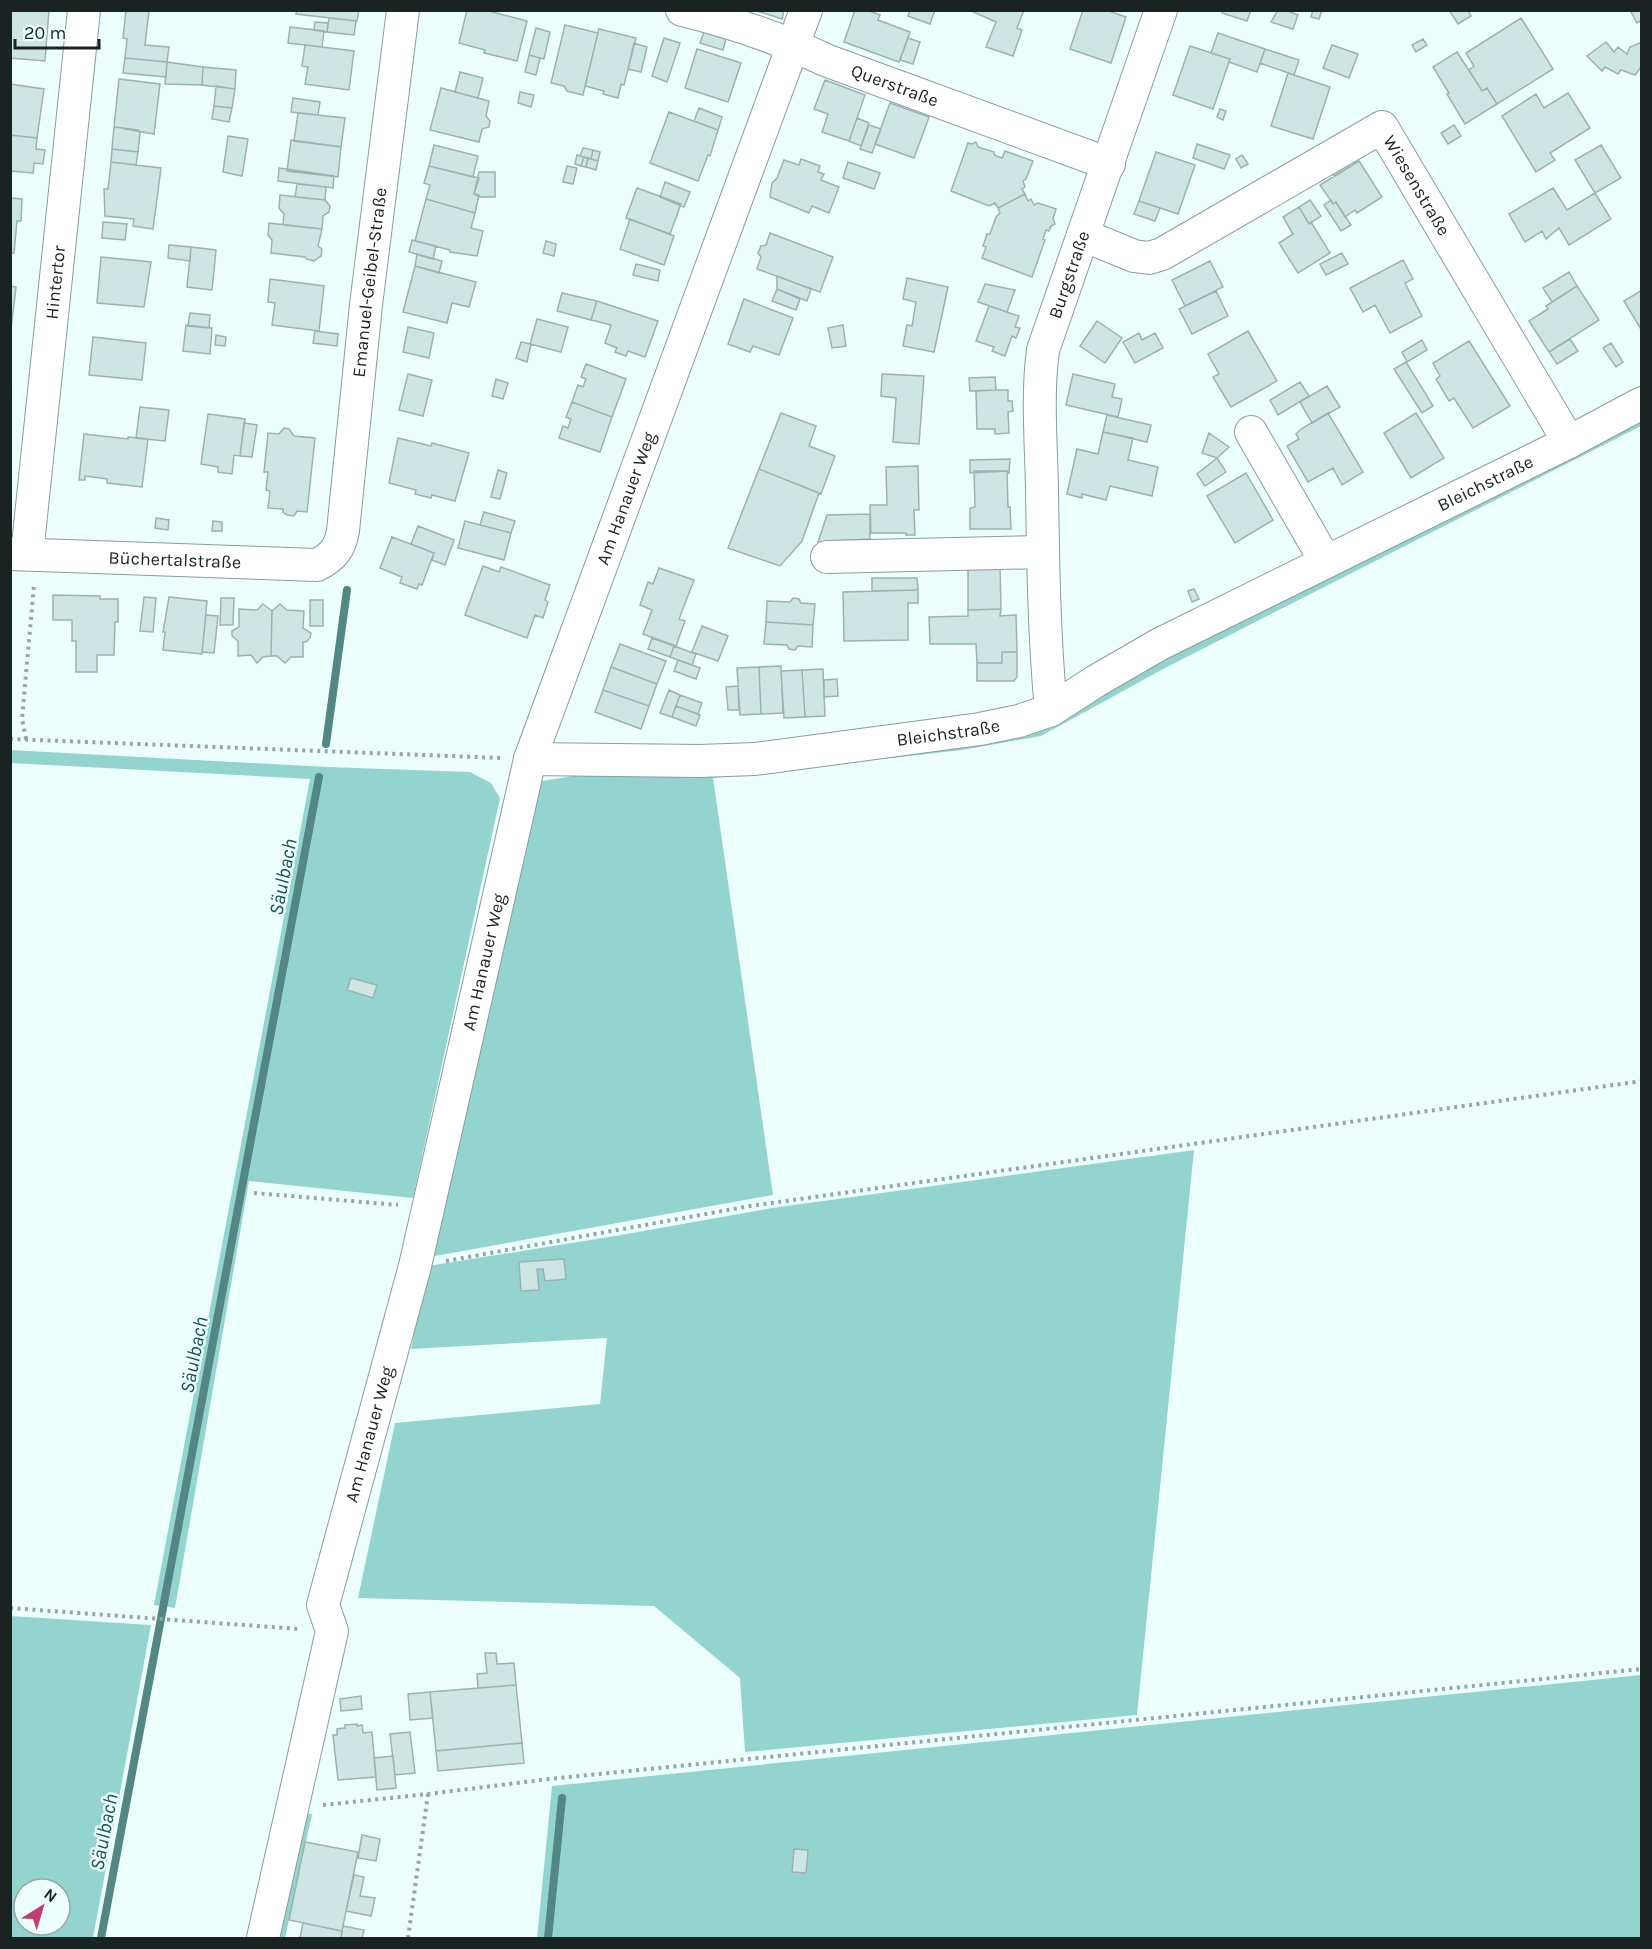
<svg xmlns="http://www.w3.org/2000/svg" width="1652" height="1949" font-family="Karla,sans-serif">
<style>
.green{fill:#94d4cf;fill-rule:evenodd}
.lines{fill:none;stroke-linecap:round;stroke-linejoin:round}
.stream{stroke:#538783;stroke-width:8}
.building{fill:#cee6e3;stroke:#9bb2b0;stroke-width:1.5}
.minor-casing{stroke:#889e9c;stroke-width:34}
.path{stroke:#97a6a5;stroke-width:4;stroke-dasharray:3 4.5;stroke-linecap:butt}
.minor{stroke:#fff;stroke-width:32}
.labels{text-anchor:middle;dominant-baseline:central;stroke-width:5;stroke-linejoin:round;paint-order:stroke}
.street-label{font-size:18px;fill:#1a2222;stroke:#ecfffd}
.water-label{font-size:20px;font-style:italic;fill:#185451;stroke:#ecfffd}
</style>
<rect width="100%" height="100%" fill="#ecfffd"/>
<!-- green -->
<path class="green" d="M1641,418V426L1165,668L1041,736L962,750L713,778L773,1195L424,1258L530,783L579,775L990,739L1157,659Z
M10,750L328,767L470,772L491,783L500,798L413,1198L249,1181L175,1608L154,1605L310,779L11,763Z
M1194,1150L1137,1715L745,1752L740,1678L654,1606L358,1598L395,1423L600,1404L607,1338L411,1349L428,1266L621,1235L772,1208Z
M10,1616L151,1625L93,1938H11ZM24,1889H60V1925H24Z
M1641,1675V1938H537L552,1786Z
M302,1814H312L285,1938H273Z"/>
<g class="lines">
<!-- stream -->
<path class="stream" d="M326,744L347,590
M101,1938L319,777
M548,1938L562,1798"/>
</g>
<!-- building -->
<path class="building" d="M10,10H49L45,61L10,58Z
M126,10L149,11L145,45L169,47L167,62L125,58L127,39L123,38Z
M297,10H359L357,21L296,14Z
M467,10H485L527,21L517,61L484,53L485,50L459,43Z
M754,10H784L782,19Z
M855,10H867L880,15L878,20L910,32L899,62L844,42Z
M910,10H935L930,24L908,16Z
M969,10H1024L1017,28L1022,30L1013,56L986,47L996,22Z
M1083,10H1106L1126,17L1111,63L1070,49Z
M1222,10H1251L1247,21L1222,13Z
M1278,10H1285L1298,15L1293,29L1271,22Z
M1313,10H1322L1319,19L1311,17Z
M1449,10H1468L1471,16L1458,24Z
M1630,10H1642V20L1637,23Z
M329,18L356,21L354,35L327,32Z
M1521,18L1553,69L1497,104L1487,88L1482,91L1469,70L1474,66L1466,53Z
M315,22L328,23L327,32L314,30Z
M565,25L598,33L583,95L567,91L564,86L551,83Z
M290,27L324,31L322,47L288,43Z
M536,28L550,32L544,59L529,55Z
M599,29L636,38L624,85L621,84L618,98L603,94L604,91L585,86Z
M704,32L726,39L723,50L700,43Z
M1218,33L1265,49L1257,72L1229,62L1230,59L1211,53Z
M664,38L680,43L667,82L652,76Z
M908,38L920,42L913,64L900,60Z
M1423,39L1427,45L1416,52L1412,45Z
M1606,42L1614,52L1618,47L1627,54L1630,47L1642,42V66L1635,75L1621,70L1618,74L1605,67L1602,71L1587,56Z
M634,43L647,47L641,72L628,69Z
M305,45L354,51L349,90L305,84L308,67L302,66Z
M1332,45L1358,54L1349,78L1323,68Z
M1190,46L1230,59L1213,109L1173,95Z
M697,49L741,63L728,102L685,88Z
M1265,49L1299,60L1294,75L1260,63Z
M1457,52L1482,91L1487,88L1497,104L1465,124L1447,94L1449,93L1433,67Z
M529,55L540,58L536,75L525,72Z
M125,58L167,62L166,77L123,73Z
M167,62L203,67L202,85L165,84Z
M203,67L236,70L235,89L202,85Z
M460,72L483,78L478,98L455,92Z
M1288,73L1330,87L1313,139L1271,126Z
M119,79L160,84L154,134L114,127Z
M825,80L865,95L849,141L822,132L828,114L814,109Z
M10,84L44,89L37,138L10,135Z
M216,86L235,89L232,108L214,106Z
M441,88L489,101L486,116L490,121L489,127L482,129L479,142L430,130Z
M520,92L534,95L531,107L518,103Z
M1568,93L1590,128L1550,153L1555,160L1536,172L1502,116L1536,94L1544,108Z
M293,98L320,102L318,115L291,112Z
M890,103L929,117L914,158L875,144Z
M214,106L232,108L229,122L212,119Z
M699,108L722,117L718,130L694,121Z
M1220,109L1226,111L1223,120L1217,117Z
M669,112L718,130L710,156L708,155L698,181L650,163Z
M298,113L345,118L341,147L294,141Z
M857,118L869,123L861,146L849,141Z
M869,125L881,129L872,153L860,149Z
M1454,125L1461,136L1448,144L1441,133Z
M114,127L138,130L140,132L138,152L112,149Z
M10,135L37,138L36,149L45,150L43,164L34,163L33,173L10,171Z
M228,136L248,139L242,176L223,172Z
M291,140L341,147L338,177L287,171Z
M976,142L978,147L994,152V155L1002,158L1005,151L1033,161L1026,179L1023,181L1025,187L1022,189L1025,194L998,208L995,203L989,206L951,191L968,143L972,144Z
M1197,144L1230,155L1224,169L1193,158Z
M434,145L478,156L473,177L429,166Z
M1601,145L1621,178L1595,193L1575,160Z
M583,148L593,150L591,159L580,156Z
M112,149L138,152L136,165L111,162Z
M593,150L600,152L598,161L591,159Z
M1156,152L1195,165L1178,214L1139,201Z
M1348,152L1356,163L1334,176L1327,165Z
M577,155L584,157L581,166L575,164Z
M1242,155L1248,164L1241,168L1236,159Z
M584,157L588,158L586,167L581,166Z
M588,158L598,161L596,170L586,167Z
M801,159L820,166L818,172L824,174L821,180L839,187L829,213L812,206L809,213L770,197L772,183L777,178L784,160L799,165Z
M1359,161L1382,197L1357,213L1355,210L1345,217L1336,202L1333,204L1320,185Z
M111,162L161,168L153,229L133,226L134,219L105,216L104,189H108Z
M848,162L880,173L874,189L843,178Z
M429,166L479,178L474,194L479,195L475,213L426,199L430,185L424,183Z
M567,166L577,168L573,184L563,182Z
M279,168L334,176L333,188L278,181Z
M479,172H495V197H479L474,194Z
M665,182L690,192L684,207L660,197Z
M297,184L326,187L325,200L295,197Z
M637,188L681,204L670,234L626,218Z
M1553,188L1567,210L1595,193L1611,219L1569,245L1559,228L1546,239L1542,231L1525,242L1509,214Z
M1025,194L1028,201L1031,199L1034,205L1038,203L1056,209L1053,219L1055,224L1051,226L1049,231L1046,230L1043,239L1045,240L1032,277L982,258L986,247L983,246L987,234H990L996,217L1000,213L998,208Z
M280,195L325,200L330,206L329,212L323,216L322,229L283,225L284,214L279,208Z
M10,198L22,199L21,221H17L14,253H10Z
M426,199L475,213L471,228L483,231L477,256L450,252V250L415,241Z
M1310,200L1321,216L1309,224L1299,207Z
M1331,200L1333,204L1336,202L1351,225L1341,231L1324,205Z
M1139,201L1160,208L1155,221L1134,214Z
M1299,207L1309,224L1311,222L1330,253L1298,273L1279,243L1293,234L1283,217Z
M630,219L674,236L664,265L620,249Z
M103,222L127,224L125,240L102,238Z
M269,223L322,229L318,246L322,249L321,256L314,261L307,259L305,257L271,253L272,240L268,235Z
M770,233L833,257L820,292L757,269L761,257L758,253L761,246L766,245Z
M412,240L436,246L433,259L409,252Z
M546,241L556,244L554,256L543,253Z
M169,245L191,247L190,261L168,258Z
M191,247L216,250L212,290L187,287Z
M1342,253L1348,264L1326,275L1320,264Z
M417,254L442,261L439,273L415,266Z
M101,257L151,262L144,307L97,303Z
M1403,260L1413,279L1405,283L1422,316L1390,333L1375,305L1363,312L1350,288Z
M1210,261L1223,287L1185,306L1172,280Z
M636,264L660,270L658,281L633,275Z
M415,266L476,282L469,307L452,303L447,323L403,312Z
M1569,272L1577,286L1552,302L1543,288Z
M777,276L811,289L807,301L777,289Z
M907,278L948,287L934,352L903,346L907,325L912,326L916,302L903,299Z
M270,279L324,286L319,331L272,325L275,303L268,302Z
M985,284L1015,290L1007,312L978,302Z
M10,286L16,287L11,329H10Z
M1577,286L1599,320L1549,352L1529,321L1548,309L1546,306Z
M777,289L800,299L796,310L772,301Z
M1642,290V331L1624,301Z
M1216,291L1228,316L1192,334L1179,309Z
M562,293L597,301L591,320L557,311Z
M744,299L793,318L779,355L753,346L750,352L728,344Z
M597,301L658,321L645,357L628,351L626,356L615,352L617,348L605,343L611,325L591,320Z
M989,306L1019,316L1015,327L1020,328L1016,338L1012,336L1005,356L992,351L994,347L976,341Z
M190,313L210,315L209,328L188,326Z
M537,319L568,327L561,352L530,344Z
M1097,321L1122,338L1105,363L1080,346Z
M186,325L212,328L210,354L183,351Z
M843,325L846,346L832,348L828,328Z
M408,327L434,333L429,358L403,352Z
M315,331L338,334L337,346L313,343Z
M1248,331L1277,381L1231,407L1213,377L1219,374L1208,354Z
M1139,333L1142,340L1155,333L1163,348L1135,363L1123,342Z
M216,335L226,337L225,346L215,345Z
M93,337L146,343L142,380L89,375Z
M1570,339L1578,351L1557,364L1549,352Z
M1422,340L1427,350L1407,362L1402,352Z
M1469,341L1510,406L1473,428L1454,398L1449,401L1436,379L1440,376L1433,363Z
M521,342L531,344L527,362L516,358Z
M1611,343L1623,362L1616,367L1603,348Z
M1406,362L1433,406L1422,413L1394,369Z
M586,364L626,379L612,417L572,402L578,385L583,387L586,379L581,377Z
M408,374L432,380L423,416L399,410Z
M882,374L924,376L919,444L893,442L896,398L881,396Z
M1073,374L1115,384L1112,397L1122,399L1118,417L1066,405Z
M995,377L996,390L970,391L969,378Z
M496,379L508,383L503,399L492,396Z
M1300,382L1309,396L1278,415L1270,400Z
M1327,386L1340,407L1312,423L1300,402Z
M996,390H1008V401H1012L1013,411L1008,412L1009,433L995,434V429H977L976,391Z
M572,402L612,417L600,452L559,438L563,426L568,428L571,419L566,417Z
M140,407L169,410L165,441L136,438Z
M781,413L816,426L809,446L835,456L821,494L759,469Z
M1328,413L1363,472L1342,485L1333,468L1308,482L1287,446L1299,439L1296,434L1301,429Z
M1416,413L1444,458L1411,478L1384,433Z
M208,414L245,419L240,456L234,455L232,474L218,472V467L201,464Z
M1107,415L1151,425L1147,442L1103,432Z
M244,423L257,425L252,457L240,456Z
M284,428L289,429L294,436L315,438L307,512L297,511L294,516L287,515L283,512V509L268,508L270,491L266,490L268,472H264L268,433L279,434Z
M1103,432L1133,438L1128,460L1158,467L1152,496L1110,486L1106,500L1082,494V498L1067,494L1077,449L1098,454Z
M1209,433L1229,447L1217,458L1202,453Z
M84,434L128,439V437L148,439L142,487L107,483V479L85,476V480H79Z
M398,438L431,446L432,443L469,453L455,501L432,495L431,498L415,494L416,490L389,483Z
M1217,458L1226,472L1205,486L1197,474Z
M1010,459L1009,473L1007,471L970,473V460Z
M918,466L919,510H914L915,535H906V533H871L870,505H887L886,467Z
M759,469L819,493L802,541L780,566L728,548Z
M498,470L507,473L500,499L491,497Z
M974,471H1007L1008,507H1010L1011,529H970V508L975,507Z
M1246,473L1273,520L1235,543L1207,496Z
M484,512L515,521L511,533L480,525Z
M870,514V539L818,542L827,515Z
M156,518L169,520L168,530L155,528Z
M213,521L222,522V531H212Z
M465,521L511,533L504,560L458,548Z
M418,526L454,540L445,565L432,560L434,553L411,544Z
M392,537L434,553L422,585L419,584L417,589L400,583L402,577L380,568Z
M483,566L499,572L501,567L550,585L545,600L548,602L543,618L535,615L527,638L465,615Z
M968,566H1000L1001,609L968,610Z
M659,568L694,580L679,619L685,621L676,646L643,634L652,610L640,605L648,582L653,584Z
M872,578H917L918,590L872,591Z
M1194,589L1199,599L1192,602L1188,591Z
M918,590V603H908V640L844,641L843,592Z
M53,595L100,596V599H118V622H115L114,655H97V672H76V641H72V620H53Z
M144,597L156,598L153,632L140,631Z
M169,597L207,601L202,654L163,650L165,632H163Z
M221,598H234L233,625H220Z
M793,598L799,599L801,603L815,604L813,625L766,622L767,601L790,602Z
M310,600H323V626H310Z
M263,604L272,611L271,656L263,657L257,663L251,655L238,656V641L232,636V631L239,627V609L257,610Z
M280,604L287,610L304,611L303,628L311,633L310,638L306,642H303V657H291L285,663L277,656H271L272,611Z
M1001,609L1000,616L1016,615L1017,652H1002V663H977L976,644H930L929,617L968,616V610Z
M206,615L218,616L214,653L202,652Z
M766,622L813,625L812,647L798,646L795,650L789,649L787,645L764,644Z
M702,626L728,636L718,661L692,652Z
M652,638L674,646L670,657L648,649Z
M620,644L666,661L657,684L611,667Z
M674,646L696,654L692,665L670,657Z
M1002,652H1017V677L1014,681H977V663H1002Z
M678,660L700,668L696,679L674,671Z
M781,666L783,713L761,714L759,667Z
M611,667L657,684L649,706L603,690Z
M759,667L761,714L740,715L737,668Z
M823,669L825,716L805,717L802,670Z
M802,670L805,717L784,718L781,671Z
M837,679L838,696L824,697V680Z
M738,686L739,710H728L726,687Z
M603,690L649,706L641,729L595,712Z
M669,690L680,695L672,717L660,713Z
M680,695L702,703L698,714L676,706Z
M676,706L700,715L696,726L672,717Z
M351,978L377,985L373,998L347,990Z
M564,1259L566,1279L545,1281L543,1269H537L539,1290L521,1291L519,1262Z
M485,1653H496L497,1664L514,1663L516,1685L478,1688L477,1674L487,1673Z
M516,1685L522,1743L436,1751L430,1692Z
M430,1692L433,1718L410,1720L408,1694Z
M361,1696L362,1709L341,1711L340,1699Z
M357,1724V1726L362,1725L363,1733L372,1732L376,1777L338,1780L333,1735H337V1729L345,1728V1725Z
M410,1732L415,1773L395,1775L390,1734Z
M522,1743L524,1763L438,1771L436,1751Z
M393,1756L396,1788L377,1790L374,1758Z
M362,1835L380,1839L376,1861L358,1858Z
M305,1842L358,1852L342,1931L289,1920Z
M794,1849L808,1850L806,1873L792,1872Z
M354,1875L364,1877L360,1896L375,1898L371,1916L346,1911Z
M303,1923L342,1931L341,1938H300Z
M343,1926L364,1930L362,1938H341Z"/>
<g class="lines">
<!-- minor casing -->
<g class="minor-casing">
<g id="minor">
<path id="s1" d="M682,10C732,22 781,39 828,61L1109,164"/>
<path id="s2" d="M1083,235L1134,256L1149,258L1162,254L1382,127L1569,442"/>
<path d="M1251,432L1326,562"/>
<path id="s3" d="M10,554L317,565C333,557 340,548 343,531L366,305L403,10"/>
<path id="s4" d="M27,554L84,10"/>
<path d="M827,557L1043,552"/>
<path id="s5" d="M1051,710C1044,636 1043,561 1042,487C1041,441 1037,395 1043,350L1161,10"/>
<path id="s6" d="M530,759L700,761L755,759L980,729L1019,721L1051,710L1096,681L1160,644L1569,442L1642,403"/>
<path id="s7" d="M263,1938L332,1631L323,1605L415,1266L530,759L806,10"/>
</g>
</g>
<!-- path -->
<path class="path" d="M10,739L501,758
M26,739L22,719L34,585
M254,1193L398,1205
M446,1261L750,1206L1642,1081
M10,1608L299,1629
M323,1805L428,1794L549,1779L1642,1669
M408,1938L428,1794"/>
<!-- minor -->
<use href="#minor" class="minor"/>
</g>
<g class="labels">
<!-- street labels -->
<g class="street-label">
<text stroke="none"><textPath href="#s1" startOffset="226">Querstraße</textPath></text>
<text stroke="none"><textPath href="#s2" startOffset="406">Wiesenstraße</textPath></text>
<text stroke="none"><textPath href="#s5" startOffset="440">Burgstraße</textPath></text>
<text stroke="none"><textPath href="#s4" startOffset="273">Hintertor</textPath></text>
<text stroke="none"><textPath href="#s3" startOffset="602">Emanuel-Geibel-Straße</textPath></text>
<text stroke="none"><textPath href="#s6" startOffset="1016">Bleichstraße</textPath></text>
<text stroke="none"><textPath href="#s7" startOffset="1491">Am Hanauer Weg</textPath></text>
<text stroke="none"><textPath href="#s3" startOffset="165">Büchertalstraße</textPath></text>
<text stroke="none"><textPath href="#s6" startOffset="420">Bleichstraße</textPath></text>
<text stroke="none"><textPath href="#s7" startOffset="1005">Am Hanauer Weg</textPath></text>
<text stroke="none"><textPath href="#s7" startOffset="519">Am Hanauer Weg</textPath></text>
</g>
<!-- water labels -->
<g class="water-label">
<text transform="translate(283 877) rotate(-79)">Säulbach</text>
<text transform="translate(194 1355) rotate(-79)">Säulbach</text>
<text transform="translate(104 1832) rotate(-79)">Säulbach</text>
</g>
</g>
<!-- border -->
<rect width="1652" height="1949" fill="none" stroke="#1a2222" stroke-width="24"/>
<!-- north arrow -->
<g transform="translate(42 1907) rotate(37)"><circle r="28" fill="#ecfffd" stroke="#98a7a5" stroke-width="1.5"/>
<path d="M0-4.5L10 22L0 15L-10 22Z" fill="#c43b76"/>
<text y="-9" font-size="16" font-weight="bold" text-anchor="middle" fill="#1a2222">N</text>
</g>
<!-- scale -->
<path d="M15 39v9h84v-9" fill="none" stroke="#1a2222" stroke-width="3"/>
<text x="24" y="39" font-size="18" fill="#1a2222" stroke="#ecfffd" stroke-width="4.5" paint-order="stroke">20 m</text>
</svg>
